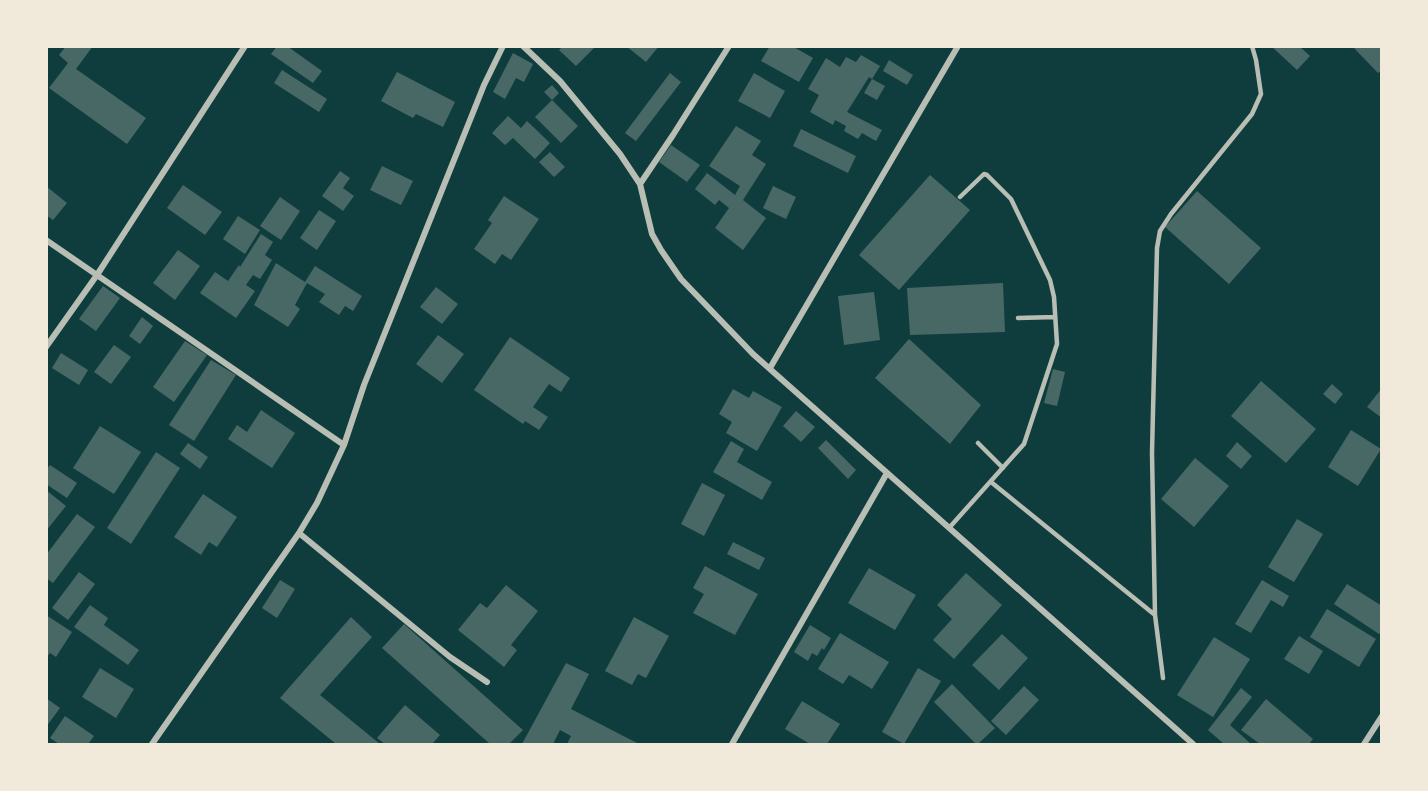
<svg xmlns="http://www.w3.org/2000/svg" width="1428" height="791" font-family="Raleway,sans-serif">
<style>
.building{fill:#486865}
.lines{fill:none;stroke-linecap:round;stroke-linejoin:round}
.service{stroke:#b8beb3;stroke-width:4.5}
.minor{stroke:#b8beb3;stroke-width:6}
</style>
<rect width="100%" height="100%" fill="#0f3d3e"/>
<!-- building -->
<path class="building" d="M66,46H93L76,69L146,118L127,144L49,88L68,63L59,55Z
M277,46H287L322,71L313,83L271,54Z
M563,46H596L576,66L559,50Z
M626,46H659L646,62Z
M770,46H792L813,58L799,82L761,61Z
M1271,46H1299L1310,56L1297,70Z
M1352,46H1382V70L1378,73Z
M513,53L533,64L524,82L516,78L505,99L493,92Z
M861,55L880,66L872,79L885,86L877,100L864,93L872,79L869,77L847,112L882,130L876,141L862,133L858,139L844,131L846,126L835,120L833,125L810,112L819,95L808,89L826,58L840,67L846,57L856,62Z
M889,60L913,75L907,85L883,71Z
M282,70L327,99L319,112L274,83Z
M397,72L455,102L443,127L416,114L413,118L381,101Z
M670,73L681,82L636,141L625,133Z
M754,73L785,91L770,118L738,101Z
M552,85L559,93L552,100L544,92Z
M552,100L578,126L561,143L535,117Z
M508,116L521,128L527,121L550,143L535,159L513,138L505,145L492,133Z
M736,126L761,141L752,155L766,164L743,200L766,218L743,250L715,228L729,208L719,200L715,205L695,189L707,173L735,195L740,186L709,166Z
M801,129L856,156L848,173L793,146Z
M671,145L700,165L687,182L659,162Z
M550,152L565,167L554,177L539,162Z
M382,166L413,181L401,205L370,190Z
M340,171L350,178L343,188L354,196L343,211L322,196Z
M930,175L970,210L899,290L859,255Z
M183,185L222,212L205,235L167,208Z
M46,186L67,203L53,220L46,215Z
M773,186L796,197L786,219L763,208Z
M1197,191L1261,248L1229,284L1165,227Z
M504,196L539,219L511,260L502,254L495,264L474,249L492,223L488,220Z
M280,197L300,211L281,240L260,226Z
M319,210L336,221L317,250L300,238Z
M238,216L260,230L245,254L223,239Z
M261,234L273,242L265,255L272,260L260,279L253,275L246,285L255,291L236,318L200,293L215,272L228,281L239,265L240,267Z
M178,250L200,266L175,300L153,283Z
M276,263L305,282L315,266L362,296L353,311L345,306L339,315L319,302L325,294L307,283L295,305L300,309L288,327L254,305Z
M1003,283L1005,332L910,335L907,288Z
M103,286L120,298L96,331L79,319Z
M436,287L458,304L442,324L420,307Z
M874,292L880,340L844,345L838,296Z
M142,317L153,326L140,344L129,336Z
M438,335L464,354L442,383L416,364Z
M510,337L570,378L561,392L549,384L533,407L548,417L539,430L525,421L523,424L474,390Z
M909,339L981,405L950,444L875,378Z
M185,341L207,355L174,402L153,387Z
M114,345L131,357L111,384L94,372Z
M61,353L88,370L79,385L52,368Z
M211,360L236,375L194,441L169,425Z
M1053,369L1065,372L1057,406L1044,403Z
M1261,381L1316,429L1286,463L1231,416Z
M1332,384L1343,394L1335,404L1323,394Z
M1382,388V418L1367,407Z
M733,389L749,398L753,391L782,407L757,451L726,433L732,422L719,414Z
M261,410L295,433L272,468L228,439L237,425L247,432Z
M796,411L815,427L801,442L783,426Z
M100,426L141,452L114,494L73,468Z
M1351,430L1381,449L1358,486L1328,467Z
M826,440L856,470L848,479L818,448Z
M731,441L744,449L737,462L772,482L762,500L713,472Z
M1237,442L1252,456L1241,469L1226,456Z
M188,443L208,457L200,469L180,454Z
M156,452L180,468L131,544L107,528Z
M1195,458L1229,486L1194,527L1161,499Z
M50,465L77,483L67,498L46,484V470Z
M702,483L725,495L704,536L681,524Z
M46,490L66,506L46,531Z
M203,494L237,517L217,547L209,542L201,555L174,537Z
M77,514L95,527L53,583L46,578V555Z
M1297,519L1323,534L1294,582L1268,567Z
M733,542L765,558L759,570L727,554Z
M705,566L758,594L735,635L693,613L704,594L693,588Z
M869,568L916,595L895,630L848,603Z
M79,572L95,584L68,620L52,608Z
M966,573L1002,605L954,659L933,640L952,619L937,605Z
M280,580L295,589L277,618L262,608Z
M1262,580L1289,596L1283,607L1271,600L1251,633L1235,624Z
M1347,584L1382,606V630L1379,634L1334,604Z
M506,585L538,611L511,645L517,650L504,667L458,630L480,603L487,608Z
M90,605L108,618L104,625L139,650L128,665L74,627Z
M1327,609L1376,639L1359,667L1310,637Z
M46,615L72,632L56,657L50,653L46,658Z
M351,617L372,637L320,695L380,744H336L280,698Z
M634,617L669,636L646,678L638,674L632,685L605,671Z
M404,624L523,730L509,744H490L382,648Z
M810,625L831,638L824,650L822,648L817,656L812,653L808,661L794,652Z
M840,633L889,662L872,689L849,675L843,684L818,669Z
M1002,634L1028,658L999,690L972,665Z
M1299,636L1323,651L1309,674L1284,659Z
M1214,637L1250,659L1213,717L1177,695Z
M566,663L589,674L571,709L639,744H567L571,736L560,730L553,744H522Z
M100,668L134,689L116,718L82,697Z
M918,668L941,681L904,744L882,732Z
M952,684L995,728L978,744H976L934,702Z
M1024,686L1039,700L1006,735L991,721Z
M1241,688L1252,697L1230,725L1251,744H1224L1208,730Z
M46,698L60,708L46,727Z
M1266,699L1313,739L1309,744H1260L1241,730Z
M802,701L840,724L827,744H810L785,729Z
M405,705L440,735L432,744H385L377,738Z
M65,716L94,736L88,744H59L50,738Z"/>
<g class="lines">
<!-- service -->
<path class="service" d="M1018,318L1055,317
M978,443L1003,468
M991,482L1155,615
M949,528L1024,444L1057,344L1054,297L1050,280L1011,199L987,175L984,174L960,197
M1163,678L1155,615L1152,453L1157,248L1160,231L1171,214L1252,114L1261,94L1256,60L1252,46"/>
<!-- minor -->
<path class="minor" d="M523,46L560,81L620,154L640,184L652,234L661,250L681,279L753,354L1193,744
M640,184L673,135L729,46
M46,240L344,445
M46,347L97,275L245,46
M770,368L958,46
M299,533L450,657L487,682
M152,744L299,533L317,503L344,445L364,385L484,85L503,46
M732,744L887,473
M1364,744L1382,716"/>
</g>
<!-- border -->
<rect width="1428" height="791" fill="none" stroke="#f1e9da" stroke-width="96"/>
</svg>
